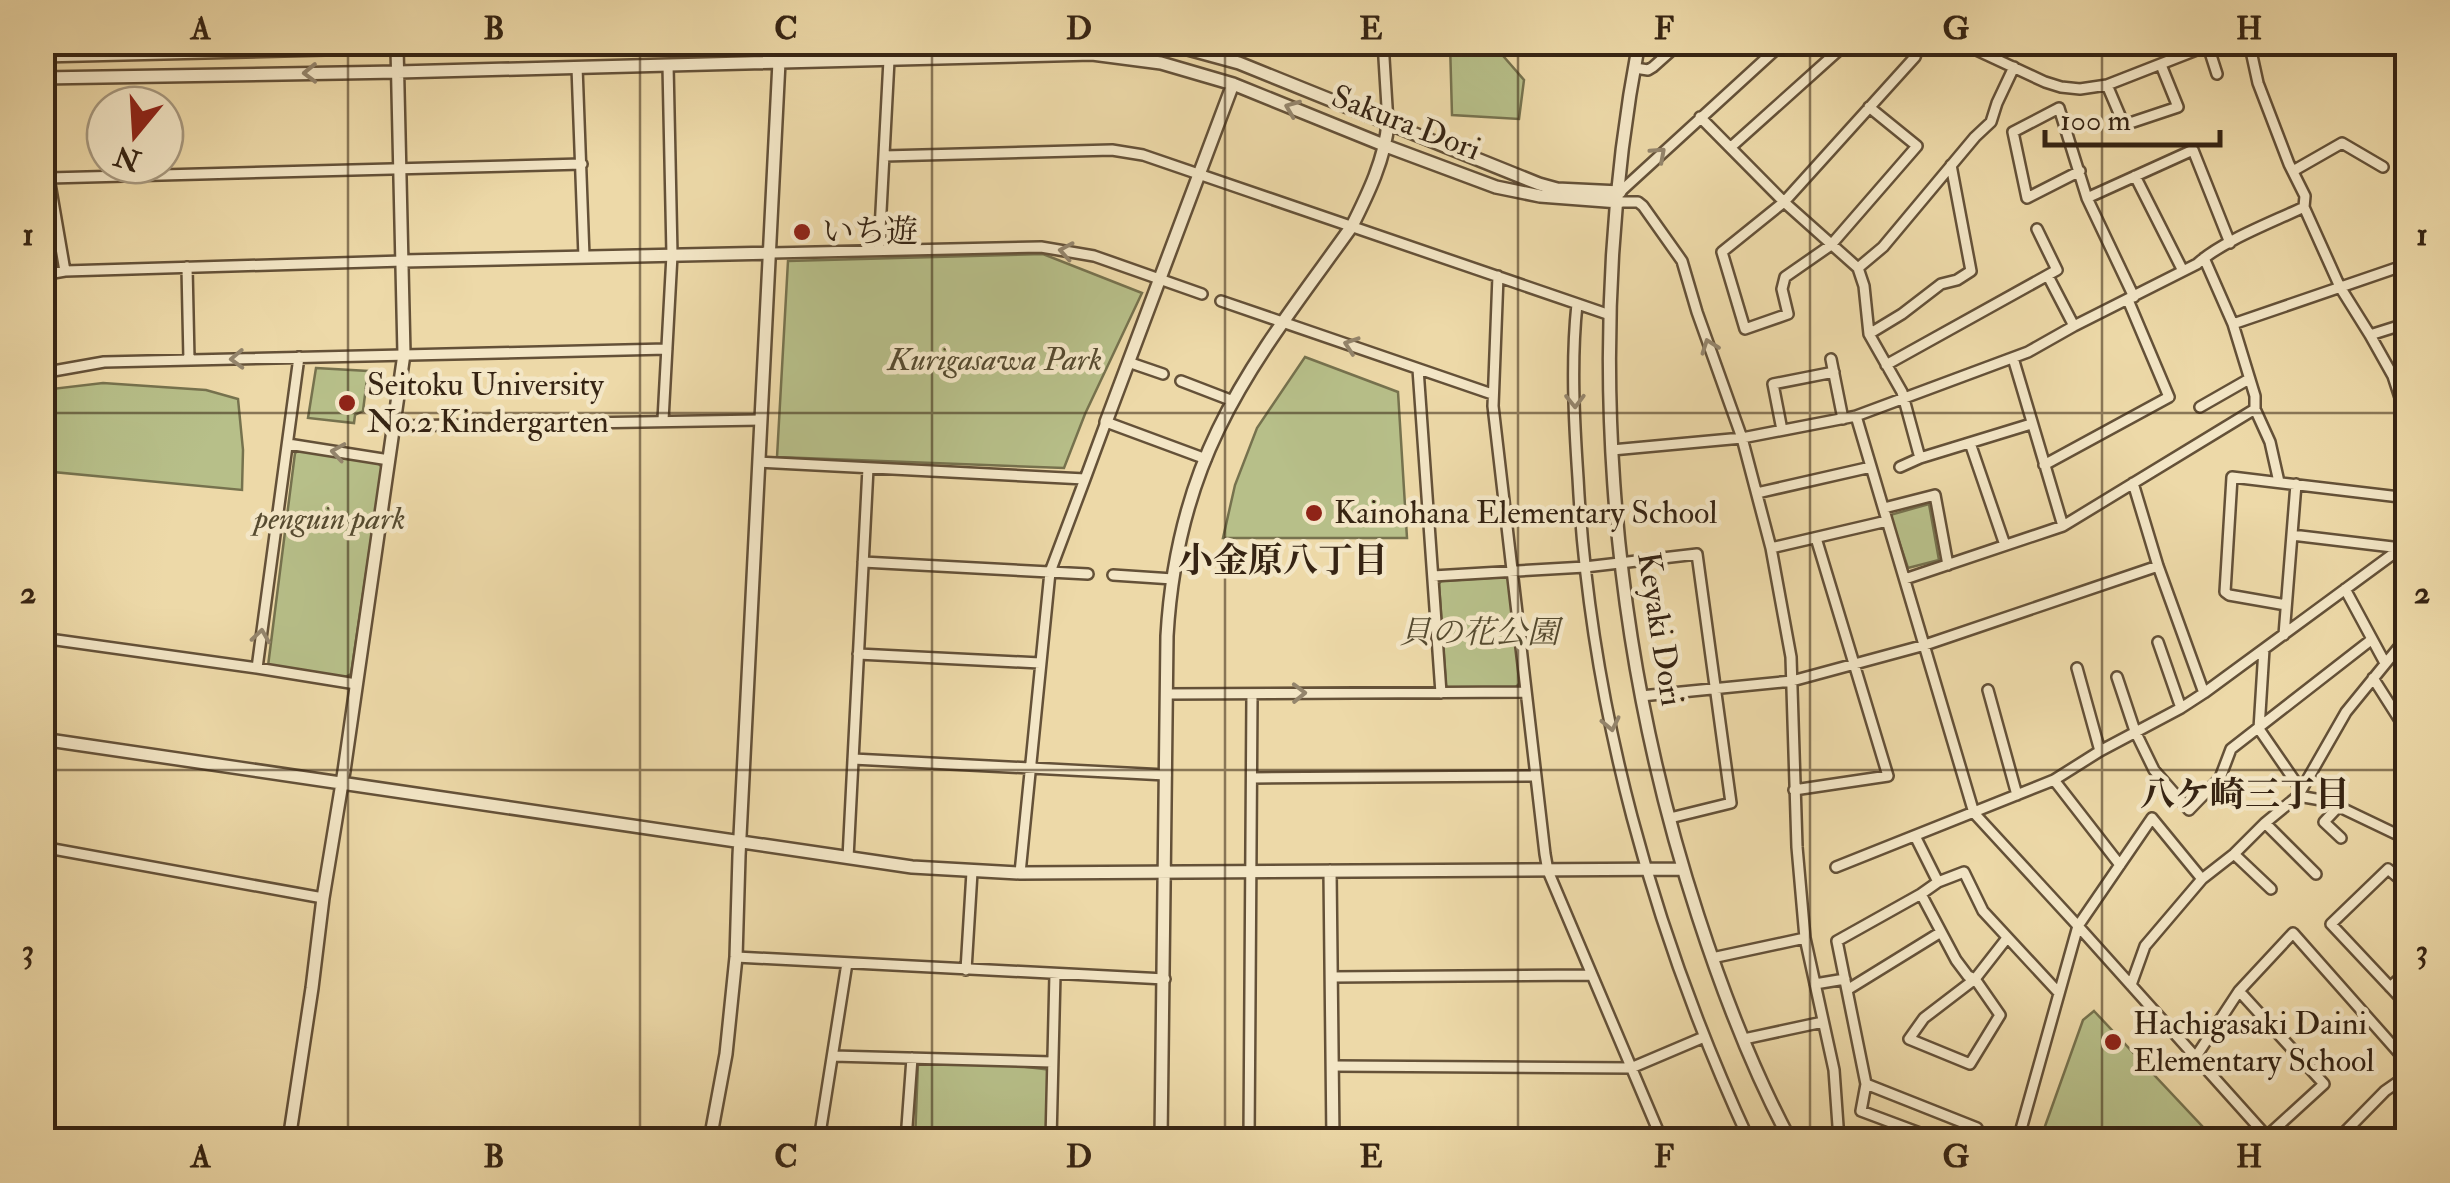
<svg xmlns="http://www.w3.org/2000/svg" width="2450" height="1183" font-family="'IM FELL Double Pica','Noto Serif JP',serif">
<style>
.green{fill:#b7bf89;stroke:#76724e;stroke-width:2.5}
.lines{fill:none;stroke-linecap:round;stroke-linejoin:round}
.minor-casing{stroke:#645138;stroke-width:14}
.tertiary-casing{stroke:#645138;stroke-width:16}
.minor{stroke:#f3e6c6;stroke-width:9}
.tertiary{stroke:#f3e6c6;stroke-width:11}
.oneway{stroke:#94856c}
.grid{fill:none;stroke:#362413;stroke-width:2.5;stroke-opacity:0.55}
.poi-dot{fill:#8f2418;stroke:#f3e6c6;stroke-width:4}
.labels{text-anchor:middle;dominant-baseline:central;stroke-width:9;stroke-linejoin:round;paint-order:stroke}
.street-label{font-size:32px;fill:#362413;stroke:#f3e6c6}
.poi-label{font-size:32px;fill:#362413;stroke:#f3e6c6;text-anchor:start}
.park-label{font-size:32px;font-style:italic;fill:#564b30;stroke:#f3e6c6}
.neighbourhood-label{font-size:35px;font-weight:bold;fill:#362413;stroke:#f3e6c6}
.neatline{fill:none;stroke:#362413;stroke-width:4}
.grid-label{font-size:32px;text-anchor:middle;font-weight:bold;fill:#362413}
</style>
<rect width="100%" height="100%" fill="#edd9a8"/>
<filter id="stains"><feTurbulence type="fractalNoise" baseFrequency=".002" numOctaves="4"/><feColorMatrix values="0 0 0 0 .2 0 0 0 0 .09 0 0 0 0 .02 0 0 0 .5 -.17"/></filter>
<radialGradient id="worn" r=".72"><stop offset=".6" stop-color="#630" stop-opacity="0"/><stop offset="1" stop-color="#630" stop-opacity=".3"/></radialGradient>
<!-- green -->
<path class="green" d="M1450,43H1498V50L1524,80L1519,119L1452,115Z
M1043,254L1142,293L1085,414L1064,468L777,457L788,261Z
M1305,357L1398,392L1407,538H1223L1235,485L1257,428Z
M316,368L368,371L363,411L355,415L354,423L308,418Z
M103,383L206,390L238,399L243,450L242,490L43,471V390Z
M300,450L377,462L382,467L351,674L345,677L268,666L295,453Z
M1929,504L1939,560L1908,568L1890,515Z
M1505,577L1509,579L1521,682L1516,687L1450,689L1446,686L1439,584L1441,581Z
M2094,1011L2202,1126L2188,1140H2055L2044,1129L2083,1020Z
M918,1063L1018,1066L1052,1070L1051,1140H915Z"/>
<g class="lines">
<!-- minor casing -->
<g class="minor-casing">
<path id="minor" d="M1383,42L1388,123
M1959,42L2045,82L2061,87L2080,89L2107,85L2217,42
M2249,42L2258,83L2289,164L2305,196L2304,207L2340,287L2370,335L2408,323
M2208,46L2217,74
M577,67L584,257
M1635,68L1648,70L1653,67L1681,42
M2107,85L2124,125L2178,107L2161,65
M1869,107L1917,146L1831,245L1785,277L1782,289L1788,314L1745,329L1722,252L1784,202L1915,57L1920,42
M1700,117L1784,202L1858,268L1864,286L1869,334L1902,392L1920,458
M1731,147L1838,51L1805,42
M42,148L49,178L582,164
M884,156L1112,150L1143,155L1610,315
M2080,171L2027,198L2013,132L2059,108L2087,198L2134,297
M2293,171L2342,143L2383,167
M2135,176L2183,271
M49,178L65,271
M1620,192L1784,42
M2087,198L2193,150L2230,243
M1619,202H1638L1643,206L1682,261L1697,312L1742,438L1771,548L1791,657L1797,847L1805,938L1834,1070L1839,1140
M879,249L889,60
M771,253L1041,247L1094,256L1202,294
M2204,258L2233,324L2255,396V409L2270,442L2279,482
M187,267L189,360
M1858,268L1883,247L1975,137L1991,122L1997,103L2014,67
M42,275L65,271L403,261
M1498,276L1493,406L1545,854L1548,871L1662,1140
M2048,276L2074,326
M1221,301L1492,394
M1577,304C1571,361 1574,420 1578,478C1590,707 1653,932 1749,1140
M2233,324L2408,264
M1869,334L1902,314L1941,284L1957,280L1971,271L1951,165
M2370,335L2393,376L2408,422
M299,357L257,668L356,684
M2013,358L2063,526
M1831,359L1843,419
M1128,362L1163,374
M1886,365L2057,270L2037,229
M1418,369L1441,693
M42,373L104,362L667,349
M1181,381L1233,401
M2200,407L2249,379
M1856,416L1974,813L2078,926L2270,1140
M663,420L672,255L668,65
M395,426L761,420
M1782,430L1773,384L1834,372
M1970,443L2005,545
M288,444L389,460
M1612,450L1742,438L1856,416L2028,352L2074,326L2197,264C2222,241 2273,222 2304,207
M759,462L1085,479L1106,422L1206,459
M2044,465L2169,397L2128,300
M1900,467L1920,458L2031,424
M2133,483L2158,566L2204,693
M1757,493L1871,467
M1884,508L1935,495L1948,565
M1506,518L1580,514
M2292,535L2401,548
M1771,548L1887,521
M863,562L1088,574
M1113,575L1173,579
M1433,576L1585,567L1697,554L1731,803L1670,818
M1905,579L2063,526L2255,409
M2345,589L2385,663
M2286,605L2229,595L2225,592L2232,477L2408,498
M2284,635L2296,484
M42,638L257,668
M2158,642L2181,708
M2264,649L2259,729L2301,790
M858,654L1040,663
M2077,668L2100,751
M2117,677L2135,731L2154,770L2189,810L2220,778L2231,749L2371,640
M2373,678L2408,733
M1988,690L2017,795
M1167,694L1526,692
M1641,696L1792,681L1925,645L2158,566
M853,759L1166,775
M1252,778L1536,776
M2054,780L2120,865
M1794,790L1888,776L1816,538
M2298,796L2327,801L2396,834L2408,822
M2339,806L2324,822L2341,838
M2265,823L2316,874
M1915,836L1938,882L1964,872L1983,911L2059,993
M42,847L323,898
M2234,854L2271,889
M848,858L868,468
M1836,867L2054,780L2100,751L2181,708L2204,693L2408,543
M1020,873L1050,572L1085,479
M2408,886L2388,869L2331,924L2408,1006
M1921,894L1956,960L1968,976L1975,979L2000,1015L1970,1064L1909,1039L1924,1018L1975,979L2007,938
M736,957L1165,979
M1712,958L1805,938
M966,970L972,872
M1331,977L1591,975
M1815,984L1845,979
M2131,985L2145,946L2202,879L2234,854L2265,823L2298,796L2346,712L2399,647L2408,643
M2390,987L2408,971
M1847,990L1941,932
M2239,991L2324,1084L2266,1137
M1744,1039L1823,1022
M833,1056L1052,1062
M2195,1058L2239,991L2293,933L2408,1063
M1333,1066L1631,1068L1704,1037
M1866,1084L1977,1128
M1936,1139L1861,1111L1866,1084L1837,941L1921,894L1938,882
M819,1140L847,963
M906,1140L912,1058
M1051,1140L1055,974
M1249,1140L1252,694
M2018,1140L2078,926L2152,818L2202,879
M2337,1140L2385,1091L2408,1075"/>
</g>
<!-- tertiary casing -->
<g class="tertiary-casing">
<path id="tertiary" d="M1162,42L1239,63L1539,184L1557,189L1620,192
M1639,42C1584,332 1607,637 1698,916C1723,993 1752,1069 1790,1140
M42,56L616,42
M42,78L398,72L1092,54L1161,63L1233,84L1386,146L1496,187L1540,196L1619,202
M403,261L771,253
M1106,422L1233,84
M42,739L912,867L1020,873L1683,869
M1330,871L1333,1140
M289,1140L312,988L323,898L344,771L404,354L397,47
M710,1140L726,1054L736,957L739,856L780,42
M1161,1140L1167,636C1171,566 1187,494 1218,430C1253,357 1305,292 1352,226C1368,194 1385,159 1388,123"/>
</g>
<!-- minor -->
<use href="#minor" class="minor"/>
<!-- tertiary -->
<use href="#tertiary" class="tertiary"/>
</g>
<!-- one-way arrows -->
<defs><path id="oneway-chevron" d="M-2-3.5L2.5 0L-2 3.5" fill="none" stroke-width="1.6" stroke-linecap="round" stroke-linejoin="round" transform="scale(2.5)"/></defs>
<g class="oneway">
<use href="#oneway-chevron" transform="translate(310 73) rotate(179)"/>
<use href="#oneway-chevron" transform="translate(1292 108) rotate(-158)"/>
<use href="#oneway-chevron" transform="translate(1659 154) rotate(-42)"/>
<use href="#oneway-chevron" transform="translate(1066 251) rotate(-170)"/>
<use href="#oneway-chevron" transform="translate(1351 345) rotate(-161)"/>
<use href="#oneway-chevron" transform="translate(1709 346) rotate(-110)"/>
<use href="#oneway-chevron" transform="translate(237 359) rotate(178)"/>
<use href="#oneway-chevron" transform="translate(1575 401) rotate(89)"/>
<use href="#oneway-chevron" transform="translate(338 452) rotate(-171)"/>
<use href="#oneway-chevron" transform="translate(261 636) rotate(-82)"/>
<use href="#oneway-chevron" transform="translate(1299 693) rotate(-1)"/>
<use href="#oneway-chevron" transform="translate(1611 724) rotate(78)"/>
</g>
<!-- grid -->
<path class="grid" d="M348,42V1140M640,42V1140M932,42V1140M1225,42V1140M1518,42V1140M1810,42V1140M2102,42V1140M42,413H2408M42,770H2408"/>
<!-- markers -->
<g class="poi-dot">
<circle cx="802" cy="232" r="10"/>
<circle cx="347" cy="403" r="10"/>
<circle cx="1314" cy="513" r="10"/>
<circle cx="2113" cy="1042" r="10"/>
</g>
<g class="labels">
<!-- street labels -->
<g class="street-label">
<text transform="translate(1406 123) rotate(21)">Sakura Dori</text>
<text transform="translate(1660 629) rotate(81)">Keyaki Dori</text>
</g>
<!-- poi labels -->
<g class="poi-label">
<text x="822" y="232">いち遊</text>
<text x="367" y="385">Seitoku University<tspan x="367" dy="37">No.2 Kindergarten</tspan></text>
<text x="1334" y="513">Kainohana Elementary School</text>
<text x="2133" y="1024">Hachigasaki Daini<tspan x="2133" dy="37">Elementary School</tspan></text>
</g>
<!-- park labels -->
<g class="park-label">
<text x="995" y="360">Kurigasawa Park</text>
<text x="330" y="519">penguin park</text>
<text x="1479" y="633">貝の花公園</text>
</g>
<!-- neighbourhood labels -->
<g class="neighbourhood-label">
<text x="1283" y="561">小金原八丁目</text>
<text x="2245" y="795">八ケ崎三丁目</text>
</g>
</g>
<!-- margin -->
<rect width="2450" height="1183" fill="none" stroke="#edd9a8" stroke-width="110"/>
<!-- north arrow -->
<g transform="translate(135 135) rotate(198)"><circle r="48" fill="#f3e6c6" stroke="#a7987e" stroke-width="2.5"/>
<path d="M0-8L18 38L0 25L-18 38Z" fill="#8f2418"/>
<text y="-15" font-size="28" font-weight="bold" text-anchor="middle" fill="#362413">N</text>
</g>
<!-- scale -->
<path d="M2045 130v15h175v-15" fill="none" stroke="#362413" stroke-width="5"/>
<text x="2060" y="130" font-size="30" fill="#362413" stroke="#f3e6c6" stroke-width="8" paint-order="stroke">100 m</text>
<rect x="55" y="55" width="2340" height="1073" class="neatline"/>
<g class="grid-label">
<text x="201" y="39">A</text>
<text x="494" y="39">B</text>
<text x="786" y="39">C</text>
<text x="1079" y="39">D</text>
<text x="1371" y="39">E</text>
<text x="1664" y="39">F</text>
<text x="1956" y="39">G</text>
<text x="2249" y="39">H</text>
<text x="28" y="245">1</text>
<text x="2422" y="245">1</text>
<text x="28" y="603">2</text>
<text x="2422" y="603">2</text>
<text x="28" y="961">3</text>
<text x="2422" y="961">3</text>
<text x="201" y="1167">A</text>
<text x="494" y="1167">B</text>
<text x="786" y="1167">C</text>
<text x="1079" y="1167">D</text>
<text x="1371" y="1167">E</text>
<text x="1664" y="1167">F</text>
<text x="1956" y="1167">G</text>
<text x="2249" y="1167">H</text>
</g>
<rect width="100%" height="100%" filter="url(#stains)"/>
<rect width="100%" height="100%" fill="url(#worn)"/>
</svg>
